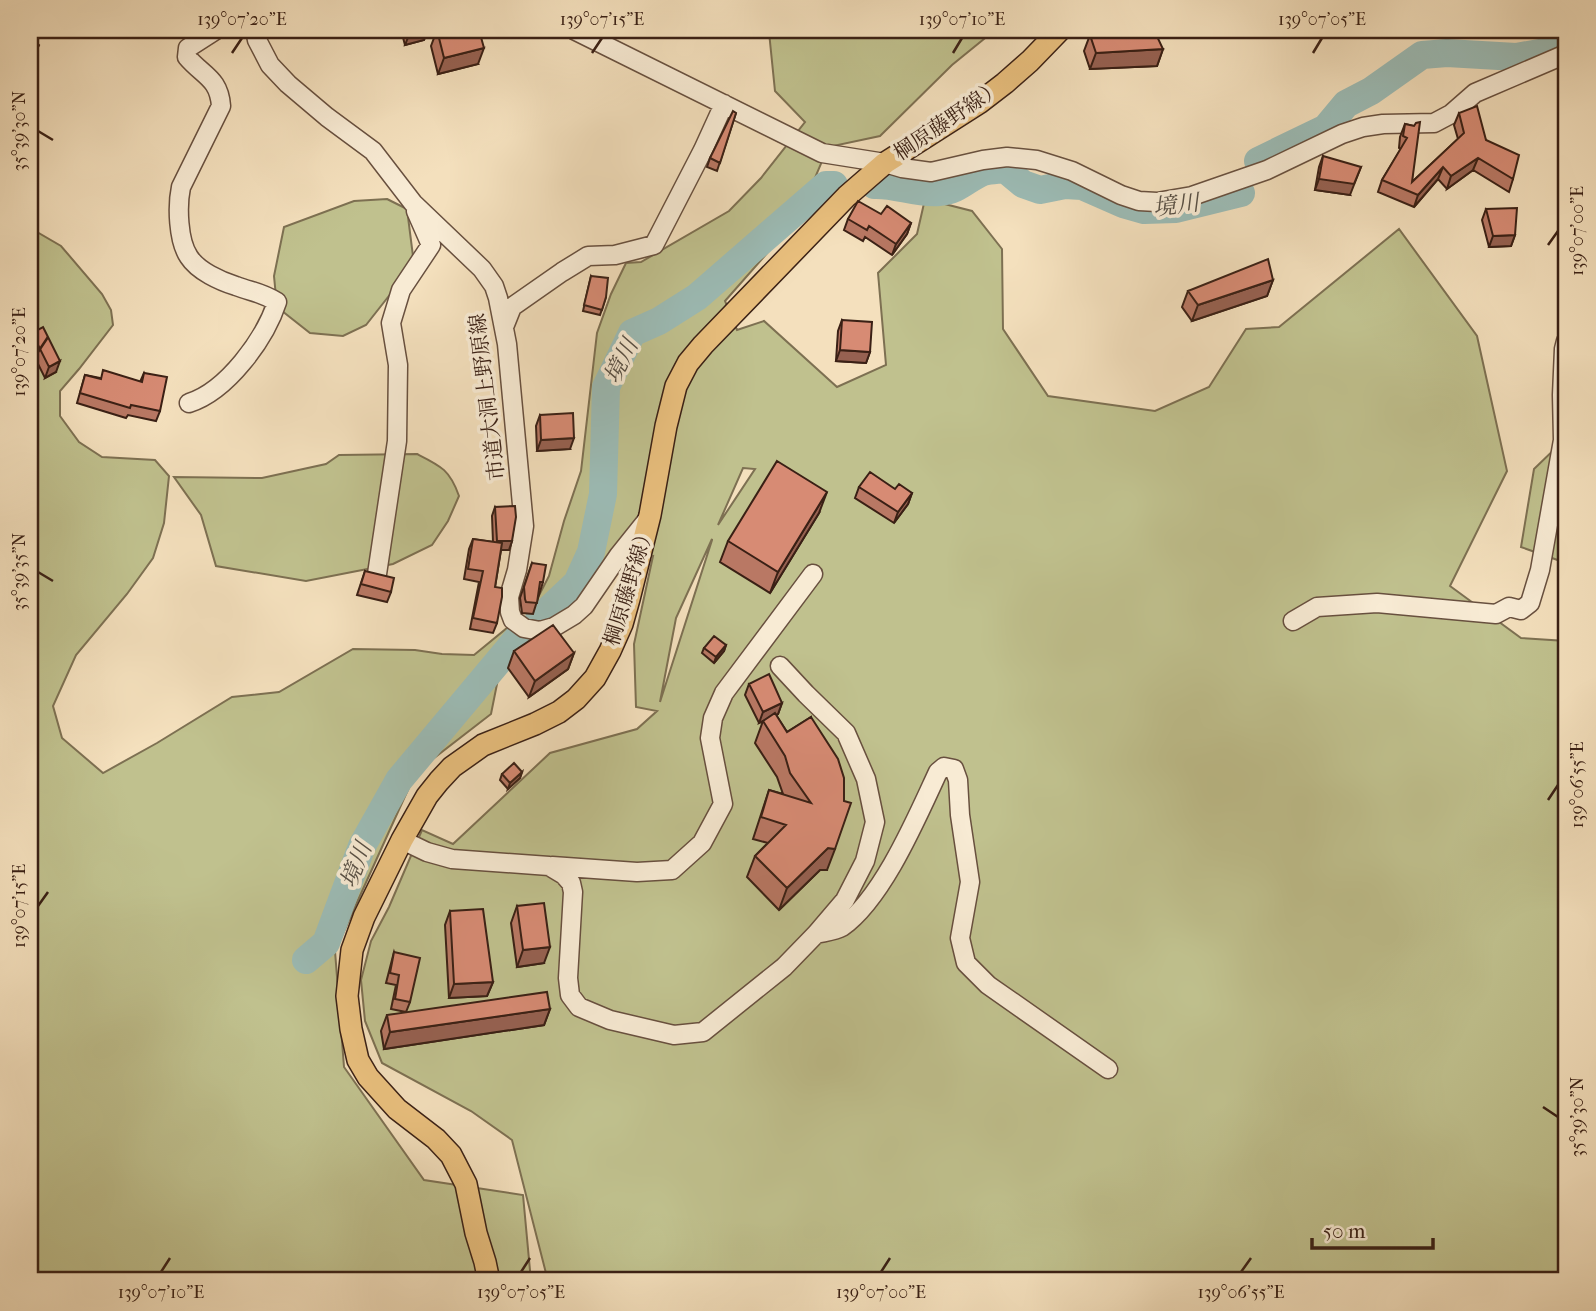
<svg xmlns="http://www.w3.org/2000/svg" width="1596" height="1311" font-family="'IM FELL French Canon','Noto Serif JP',serif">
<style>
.green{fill:#c0c18e;stroke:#7d7052;stroke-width:2;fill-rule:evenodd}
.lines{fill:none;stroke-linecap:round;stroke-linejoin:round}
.river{stroke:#9cbcb6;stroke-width:28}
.minor-casing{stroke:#68503f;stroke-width:21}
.major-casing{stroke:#3a2015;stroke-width:24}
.minor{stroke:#f8ebd4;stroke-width:18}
.major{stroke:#eac07e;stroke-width:21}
.wall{fill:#b97864;stroke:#3a2015;stroke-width:2}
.shaded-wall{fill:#966151;stroke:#3a2015;stroke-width:2}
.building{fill:#d78b74;stroke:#3a2015;stroke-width:2}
.ticks{fill:none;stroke:#3a2015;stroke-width:2.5}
.labels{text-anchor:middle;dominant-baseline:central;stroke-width:7;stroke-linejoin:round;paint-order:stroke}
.street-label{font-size:21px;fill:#3a2015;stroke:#f8ebd4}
.water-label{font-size:23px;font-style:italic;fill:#574f45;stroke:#f8ebd4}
.neatline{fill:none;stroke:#3a2015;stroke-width:2.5}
.ticks-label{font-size:18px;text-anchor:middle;fill:#3a2015}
</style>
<rect width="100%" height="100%" fill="#f4e0bd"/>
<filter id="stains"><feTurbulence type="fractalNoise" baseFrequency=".00286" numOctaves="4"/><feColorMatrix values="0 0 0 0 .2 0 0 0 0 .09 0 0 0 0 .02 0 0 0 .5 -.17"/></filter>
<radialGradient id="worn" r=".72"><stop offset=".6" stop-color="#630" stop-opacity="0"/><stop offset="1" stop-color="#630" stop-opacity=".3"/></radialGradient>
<!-- green -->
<path class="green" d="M768,30H995L952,65L880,136L828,147L798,218L725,301L737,330L764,321L837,387L886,365L878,273L917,234L925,199L972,211L1002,249L1003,329L1048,396L1155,411L1209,387L1246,329L1279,327L1399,229L1477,336L1507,471L1450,586L1521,638L1566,641V1281H548L512,1140L471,1111L382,1063L365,1021L361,980L371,941L389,907L422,830L453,844L550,753L637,729L657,711L636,707L634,644L653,556L604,567L558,612L498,679L491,714L416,772L335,951L344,1067L424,1180L523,1195L531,1281H30V228L61,246L102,294L111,310L113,325L79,369L60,391V416L79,442L102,457L155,460L169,476L164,523L153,558L127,594L76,655L53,706L62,738L103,773L157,743L232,697L279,692L353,649L415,650L442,654L474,655L507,628L526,621L549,576L564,521L581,471L597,333L611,294L626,263L641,262L729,211L761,178L805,122L775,91L769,32ZM743,468L755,469L718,525ZM712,539V540L660,702L676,618Z
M387,199L407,209L414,264L366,325L343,336L310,333L277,307L274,276L284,227L354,201Z
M1566,438V563L1521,547L1534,469Z
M417,454C441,466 450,470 459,496L448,521L432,545L393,564L306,581L216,566L201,515L174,477L262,478L326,464L339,455Z"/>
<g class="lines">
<!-- river -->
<path class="river" d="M1258,161L1326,128L1346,104L1371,91L1422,55L1447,53L1516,57L1545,52L1566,43
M874,185C896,184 916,194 939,192C960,190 966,179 983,172C990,170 998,170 1005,169L1023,184L1040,190L1065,185L1082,186L1123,204L1144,210L1176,209L1241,193
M539,619L577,583L591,552L603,494L606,387L632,333L659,321L697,297L826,185H834
M306,960L326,943L362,846L399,780L517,639"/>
<!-- minor casing -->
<g class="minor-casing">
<path id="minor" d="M255,30L257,40L270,65L288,84L327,117L373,151L413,203L482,269L494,286L498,298L507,344L524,526L517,570L509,597L510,612L513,620L524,628L540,631L554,627L574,615L584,606L619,555L647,520
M574,30L822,153L885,163L902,168L931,172L983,160L1007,157L1037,160L1072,171L1121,195L1139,201L1157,202L1192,196L1267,170L1342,134L1363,127L1383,124L1434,123L1451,114L1475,93L1566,54
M504,327L512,307L562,272L588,256L615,255L654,245L703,150L724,104
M189,403C227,391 265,339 277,302C261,292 252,292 236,286C220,281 198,271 189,257C178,241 177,206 181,187L221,106C219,78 203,76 187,57L188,48L216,30
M377,574L397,441L398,365L391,323L401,290L431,245L416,211
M1293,621L1317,607L1377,603L1496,614L1509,607L1521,610L1530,603L1540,570L1563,440L1562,395L1564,349L1566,341
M402,840L427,852L452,859L549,866L564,875L571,883L573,892L568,978L570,995L579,1007L610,1020L674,1035L703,1032L784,967L816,934L845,900L865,861L875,822L866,779L846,733L806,694L780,666
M552,866L637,872L672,870L702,843L723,804L710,738L713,718L724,693L813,574
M816,934C824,932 835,931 842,927C883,898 917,817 938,772L944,767L954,769L958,780L960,815L970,882L960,938L966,963L988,985L1108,1069"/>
</g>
<!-- major casing -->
<g class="major-casing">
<path id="major" d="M489,1281L485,1262L476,1233L466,1184L451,1155L436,1139L397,1109L368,1077L358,1060L351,1029L347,996L352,950L364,917L402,840L427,796L439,781L452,767L483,745L535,724L559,712L576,699L595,678L610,651L622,624L629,599L650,515L666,426L676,386L688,363L703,345L847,196L885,163L979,103L1005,83L1030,61L1060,30"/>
</g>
<!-- minor -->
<use href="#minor" class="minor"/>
<!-- major -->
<use href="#major" class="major"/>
</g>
<!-- wall -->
<path class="wall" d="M401,30H428L424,40L405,45Z
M437,30L478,64L438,74L431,46Z
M1452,30H1472L1471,33Z
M1090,35L1163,49L1157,66L1090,69L1084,51Z
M736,113L717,171L707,167L710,158Z
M1459,113L1486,140L1513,179L1509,192L1473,170L1447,189L1438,179L1414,207L1378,192L1382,180L1401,149L1399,148L1400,137L1405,124L1414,126L1412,182L1458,139L1454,125Z
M1323,156L1350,195L1315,190L1319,167Z
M1486,209L1515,235L1511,246L1489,247L1482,220Z
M881,214L911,223L907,234L892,255L865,237L863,241L844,230L848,219Z
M591,276L606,297L600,315L583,311Z
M1273,280L1267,296L1192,321L1182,307L1188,291Z
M842,320L870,352L866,363L836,361L838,331Z
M32,333L56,372L45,378L30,348V338Z
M144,373L160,411L156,421L128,415L126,418L77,403L85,375L100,378L140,382Z
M540,415L570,449L537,451L536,426Z
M859,487L895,489L912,493L908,504L894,523L855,498Z
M495,507L512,541L509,550H501L495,587L497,623L493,633L470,629L479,582L464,579L469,549L473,539L493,542L492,516Z
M819,513L770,593L720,562L728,541Z
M532,563L543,582L533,614L522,613L520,598Z
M365,571L391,592L387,602L357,595Z
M726,645L724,651L714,663L702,653L704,648Z
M514,651L574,653L568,669L529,697L508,668Z
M749,684L782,703L778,714L776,715L787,732L811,717L827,870H820L779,910L747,877L755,856L768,843L753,839L769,790L783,794L777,777L755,743L763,721L765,720L759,723L745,695Z
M522,772L520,778L508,789L500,780L502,774Z
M517,906L544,963L517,967L511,923Z
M450,911L493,982L487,996L449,998L445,925Z
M394,952L410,1002L406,1012L391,1009L396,985L386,983Z
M550,1009L544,1025L384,1049L381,1031L387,1015Z"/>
<!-- shaded-wall -->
<path class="shaded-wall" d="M428,30L424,40L405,45L409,35Z
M39,45L35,54L30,61V56Z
M484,48L478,64L438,74L444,58Z
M1163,49L1157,66L1090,69L1096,53Z
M1478,158L1473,170L1447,189L1451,176Z
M1361,167L1350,195L1315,190L1319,179Z
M1443,167L1438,179L1414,207L1418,195Z
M911,223L907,234L892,255L896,244Z
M1515,235L1511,246L1489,247L1493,236Z
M1273,280L1267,296L1192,321L1198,305Z
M840,350L870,352L866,363L836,361Z
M60,361L56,372L45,378L49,367Z
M574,438L570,449L537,451L541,440Z
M827,492L819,513L770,593L778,572Z
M912,493L908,504L894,523L898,512Z
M497,541H512L509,550H494Z
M726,645L724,651L714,663L716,657Z
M574,653L568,669L529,697L535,681Z
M782,703L778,714L759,723L763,712Z
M522,772L520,778L508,789L510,783Z
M828,848L835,849L827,870H820L779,910L787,888Z
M550,947L544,963L517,967L523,950Z
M493,982L487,996L449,998L454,984Z
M550,1009L544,1025L384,1049L390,1032Z"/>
<!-- building -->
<path class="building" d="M408,30H427L409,35Z
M437,30H479L484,48L444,58Z
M1093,30H1154L1163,49L1096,53L1090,35Z
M30,36L39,45L30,56Z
M1477,106L1486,140L1519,155L1513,179L1478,158L1451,176L1443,167L1418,195L1382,180L1407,138L1403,136L1405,124L1414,126L1416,123L1420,122L1412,182L1464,133L1459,113Z
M733,111L736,113L720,163L710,158Z
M1323,156L1361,167L1354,184L1319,179Z
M858,201L881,214L887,206L911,223L896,244L869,226L867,230L848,219Z
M1517,208L1515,235L1493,236L1486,209Z
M1268,259L1273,280L1198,305L1188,291Z
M591,276L608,278L606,297L602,310L584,305Z
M842,320L872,322L870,352L840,350Z
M43,327L60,361L49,367L32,333Z
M103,370L142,382L144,373L167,377L160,411L131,405L130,408L80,393L85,375L101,379Z
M573,413L574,438L541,440L540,415Z
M777,461L827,492L778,572L728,541Z
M870,472L895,489L899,484L912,493L898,512L859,487Z
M515,506L516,517L512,541H497L495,507Z
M473,539L502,543L495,587L502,588V597L497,623L473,618L483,571L468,569Z
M532,563L546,565L543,582H540L537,603L526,602L525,599L524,587Z
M365,571L394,578L391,592L361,584Z
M553,625L574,653L535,681L514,651Z
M714,636L726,645L716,657L704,648Z
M769,674L782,703L763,712L749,684Z
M775,713L787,732L811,717L838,759L844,778V801L851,803L835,849L828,848L787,888L755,856L786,825L761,817L769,790L811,803L790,773L785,756L763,721Z
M514,763L522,772L510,783L502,774Z
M544,903L550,947L523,950L517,906Z
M483,909L493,982L454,984L450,911Z
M394,952L420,958L410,1002L395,999L399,975L390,973Z
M547,992L550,1009L390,1032L387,1015Z"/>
<!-- ticks -->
<path class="ticks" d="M232,53L242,38M592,53L602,38M953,53L962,38M1313,53L1322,38M38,131L53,140M1548,245L1558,231M38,352L48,337M38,572L53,581M1548,800L1558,785M38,906L48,892M1543,1107L1558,1117M161,1272L170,1258M521,1272L530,1258M881,1272L890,1258M1241,1272L1251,1258"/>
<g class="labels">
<!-- street labels -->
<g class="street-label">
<text transform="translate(948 120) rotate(-34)">棡原藤野線）</text>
<text transform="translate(487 397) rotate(-97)">市道大洞上野原線</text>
<text transform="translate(629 585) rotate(-73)">棡原藤野線）</text>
</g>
<!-- water labels -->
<g class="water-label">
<text transform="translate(1176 205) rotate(-7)">境川</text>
<text transform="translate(621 361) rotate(-63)">境川</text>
<text transform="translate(356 865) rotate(-68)">境川</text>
</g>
</g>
<!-- margin -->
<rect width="1596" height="1311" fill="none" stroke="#f4e0bd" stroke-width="77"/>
<!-- scale -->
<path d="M1312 1238v10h121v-10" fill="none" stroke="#3a2015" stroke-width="3.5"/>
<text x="1323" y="1238" font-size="21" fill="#3a2015" stroke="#f8ebd4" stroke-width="5" paint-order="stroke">50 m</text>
<rect x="38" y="38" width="1520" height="1234" class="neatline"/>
<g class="ticks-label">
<text x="242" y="25">139°07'20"E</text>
<text x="602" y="25">139°07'15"E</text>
<text x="962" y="25">139°07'10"E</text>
<text x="1322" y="25">139°07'05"E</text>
<text transform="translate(19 131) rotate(-90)" y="6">35°39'30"N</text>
<text transform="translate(1577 231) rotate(-90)" y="6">139°07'00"E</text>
<text transform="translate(19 352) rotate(-90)" y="6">139°07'20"E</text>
<text transform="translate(19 572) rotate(-90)" y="6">35°39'35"N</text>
<text transform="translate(1577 785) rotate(-90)" y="6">139°06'55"E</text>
<text transform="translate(19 906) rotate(-90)" y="6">139°07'15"E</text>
<text transform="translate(1577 1117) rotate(-90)" y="6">35°39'30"N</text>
<text x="161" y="1298">139°07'10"E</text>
<text x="521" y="1298">139°07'05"E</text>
<text x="881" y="1298">139°07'00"E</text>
<text x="1241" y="1298">139°06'55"E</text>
</g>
<rect width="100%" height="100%" filter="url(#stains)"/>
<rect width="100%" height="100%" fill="url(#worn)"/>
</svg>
